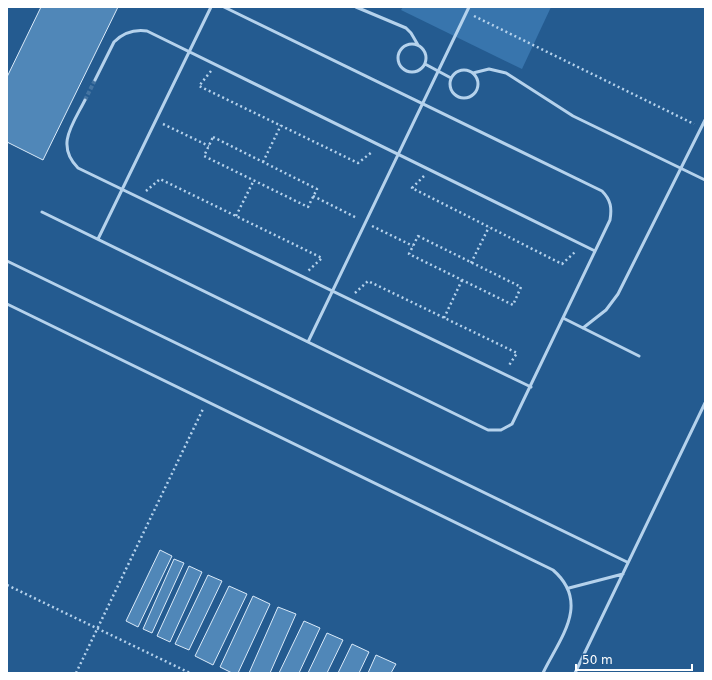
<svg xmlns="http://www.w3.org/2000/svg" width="712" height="680" font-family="'DejaVu Sans',sans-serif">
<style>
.green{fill:#3875ad}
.building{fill:#5087b8;stroke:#daeaf9}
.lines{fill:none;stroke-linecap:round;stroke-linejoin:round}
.street-tunnel{stroke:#4574a1;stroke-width:4;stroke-dasharray:4 2;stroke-linecap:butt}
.path{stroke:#b5d2ec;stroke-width:2.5;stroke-dasharray:2 3;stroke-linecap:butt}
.lane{stroke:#b5d2ec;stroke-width:3}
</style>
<rect width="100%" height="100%" fill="#245b90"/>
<!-- green -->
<path class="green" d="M403,7H551L522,69L401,10Z"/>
<!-- building -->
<path class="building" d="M41,7H118L43,160L7,142V77Z
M160,550L172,556L138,627L126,621Z
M174,559L184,563L152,633L143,629Z
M189,566L202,572L170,642L157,636Z
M208,575L222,581L189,650L175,644Z
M229,586L247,594L213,665L195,656Z
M253,596L270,604L238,673H232L220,667Z
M278,607L296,614L270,673H249Z
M304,621L320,628L299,673H279Z
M327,633L343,640L327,673H308Z
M352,644L369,652L359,673H338Z
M376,655L396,664L391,673H368Z"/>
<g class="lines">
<!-- street-tunnel -->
<path class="street-tunnel" d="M85,100L95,80"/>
<!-- path -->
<path class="path" d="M474,16L694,124
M211,71L199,86L358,163L372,152
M163,124L209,146
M213,137L317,189L308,207L204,156Z
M263,162L281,125
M424,176L412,188L562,264L575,252
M146,191L160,179L322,258L308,271
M313,196L357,218
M236,216L254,180
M372,226L413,246
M418,236L521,287L513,305L409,254Z
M471,263L489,227
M355,293L368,281L517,353L508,367
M444,318L462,280
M7,585L190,673
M76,673L203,409"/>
<!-- lane -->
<path class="lane" d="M356,7L406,28L411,33L418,45
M398 58a14 14 0 1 1 28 0a14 14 0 1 1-28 0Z
M425,64L451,78
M450 84a14 14 0 1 1 28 0a14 14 0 1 1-28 0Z
M473,73L489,69L506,73L573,116L705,180
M95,80L114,42C123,33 133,29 147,31L595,251
M85,100C73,124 55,145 78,168L531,387
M42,212L488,430H501L512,424L610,220C612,208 611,200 602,191L224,7
M98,239L211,7
M7,261L627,562
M7,304L553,570C591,603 560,638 543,673
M563,318L639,356
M583,328L606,310L618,294L705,120
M308,342L469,7
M569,588L623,574
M575,673L705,403"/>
</g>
<!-- border -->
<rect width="712" height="680" fill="none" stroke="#ffffff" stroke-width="16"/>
<!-- scale -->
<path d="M576 664v6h116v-6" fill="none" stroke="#ffffff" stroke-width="2"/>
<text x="582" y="664" font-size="12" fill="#ffffff" stroke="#245b90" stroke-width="3" paint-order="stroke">50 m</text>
</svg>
